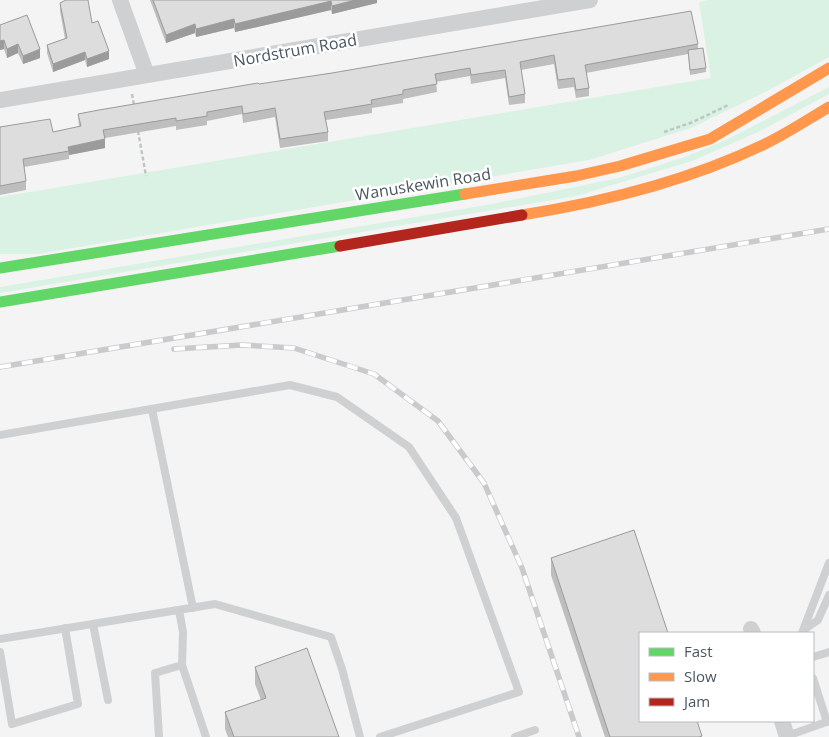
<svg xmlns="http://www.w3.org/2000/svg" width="829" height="737" font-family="'Open Sans',sans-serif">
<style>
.green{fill:#d9f2e3}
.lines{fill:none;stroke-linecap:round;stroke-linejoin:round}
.path{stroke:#bcc7c4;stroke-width:2.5;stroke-dasharray:4 2.5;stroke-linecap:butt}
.lane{stroke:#ced0d2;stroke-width:8}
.street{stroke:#ced0d2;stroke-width:16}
.fast{stroke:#63d668;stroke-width:11}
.slow{stroke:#ff974d;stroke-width:11}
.jam{stroke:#b3261e;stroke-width:11}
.rail-casing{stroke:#c9cacc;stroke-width:5.5}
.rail{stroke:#fff;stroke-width:4;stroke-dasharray:11;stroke-linecap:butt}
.wall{fill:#bebebf}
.shaded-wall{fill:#9b9b9b}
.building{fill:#ddddde;stroke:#9b9b9b}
.labels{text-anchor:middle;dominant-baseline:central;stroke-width:5;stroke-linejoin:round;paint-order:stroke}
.street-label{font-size:16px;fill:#4a5661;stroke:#fff}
</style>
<rect width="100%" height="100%" fill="#f4f4f4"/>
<!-- green -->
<path class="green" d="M709,0H829V57L769,90L691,128L589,160L38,254H0V197L711,78L699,2Z
M829,87V94L760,131L692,161L576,196L0,293V287L492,204L619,178L685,157L726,140Z"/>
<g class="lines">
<!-- path -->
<path class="path" d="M132,94L134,105
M138,131L146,176
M664,132L693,122L728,105"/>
<!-- lane -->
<path class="lane" d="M152,409L193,608
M0,435L290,385L337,397L409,447L456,518L519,692L380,737
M179,610L183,632L182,665
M93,624L108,700
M805,629L818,620L829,595
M802,633L829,563
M0,639L215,604L331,637L342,669L360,737
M0,652L12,724L78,704L65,628
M813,657L829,652
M813,678L827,722
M787,736L829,721
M159,737L155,673L182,665L206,737
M515,737L535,730"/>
<!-- street -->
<path class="street" d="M120,0L147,75
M0,100L590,0
M751,629L753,633
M782,721L787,737"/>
<!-- fast -->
<path class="fast" d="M0,268L465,194
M0,302L340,246"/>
<!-- slow -->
<path class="slow" d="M465,194L576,176L620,166L710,139L829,68
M522,215C604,202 688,181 763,145C786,134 807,120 829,107"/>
<!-- jam -->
<path class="jam" d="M340,246L522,215"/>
<!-- rail casing -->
<g class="rail-casing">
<path id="rail" d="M174,349L242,345L294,348L374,374L438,421L484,483L522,568L579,737
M0,367L829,229"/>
</g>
<!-- rail -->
<use href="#rail" class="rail"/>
</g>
<!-- wall -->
<path class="wall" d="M150,0H377V3L332,14L331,10L235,32L234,28L196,37L195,33L166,43Z
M60,3L92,23L109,59L87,67L85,60L53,72L47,53V45L65,39L60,11Z
M0,25L40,58L23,64L18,53L7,58L4,49L0,50Z
M698,44V49L706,68V72L690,75L688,54L586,73L589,88V96L576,98L574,87L558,89L554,64L521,70L525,94V103L509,105L505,78L471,84L470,76L436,82L437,92L403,99V103L372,108V113L326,120L328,132V141L280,148L275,117L243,123L242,114L207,121V125L176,130V126L105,138V148L69,155V159L24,167L26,181V190L0,195V127L53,132L79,127L78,114L332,73Z
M551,558L702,737H605L551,575Z
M255,667L339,737H228L225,729V712L261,700L255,684Z"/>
<!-- shaded-wall -->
<path class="shaded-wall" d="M355,0H377V3L332,14V6Z
M331,1V10L235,32V24Z
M234,19V28L196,37V29Z
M195,24V33L166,43V35Z
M4,40V49L0,50V41Z
M18,44V53L7,58V49Z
M40,49V58L23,64V56Z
M109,51V59L87,67V59Z
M85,52V60L53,72V64Z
M105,139V148L69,155L68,147Z"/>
<!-- building -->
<path class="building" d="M66,0H88L92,23L98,21L109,51L87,59L85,52L53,64L47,45L67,38L60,3Z
M153,0H355L332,6L331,1L235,24L234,19L196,29L195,24L166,35Z
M691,11L698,44L585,65L589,88L576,90L574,78L558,80L554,55L520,62L525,94L509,97L505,70L471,75L470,68L435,74L437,84L403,90V94L371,100L372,104L324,112L328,132L280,139L275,108L243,114L242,106L207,112V116L176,121V118L103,130L105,139L68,147L69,151L23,159L26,181L0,186V127L50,119L53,132L81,126L78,114L99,110L258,83L259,84L332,73Z
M27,15L40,49L23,56L18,44L7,49L4,40L0,41V25Z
M703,48L706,68L690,70L688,50Z
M634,530L668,633H640V721H697L702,736L699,737H610L551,558Z
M307,648L339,737H234L225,712L266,698L255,667Z"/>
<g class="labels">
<!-- street labels -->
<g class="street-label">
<text transform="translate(295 50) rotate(-10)">Nordstrum Road</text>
<text transform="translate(423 184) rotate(-9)">Wanuskewin Road</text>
</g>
</g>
<!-- legend -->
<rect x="639" y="632" width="175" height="90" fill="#ffffff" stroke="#b7bbc0"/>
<rect x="649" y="648" width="25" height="8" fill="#63d668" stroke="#b7bbc0"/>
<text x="684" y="657" font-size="15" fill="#4a5661">Fast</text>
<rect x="649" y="673" width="25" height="8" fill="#ff974d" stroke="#b7bbc0"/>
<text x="684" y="682" font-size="15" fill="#4a5661">Slow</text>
<rect x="649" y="698" width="25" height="8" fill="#b3261e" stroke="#b7bbc0"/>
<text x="684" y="707" font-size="15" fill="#4a5661">Jam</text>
</svg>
